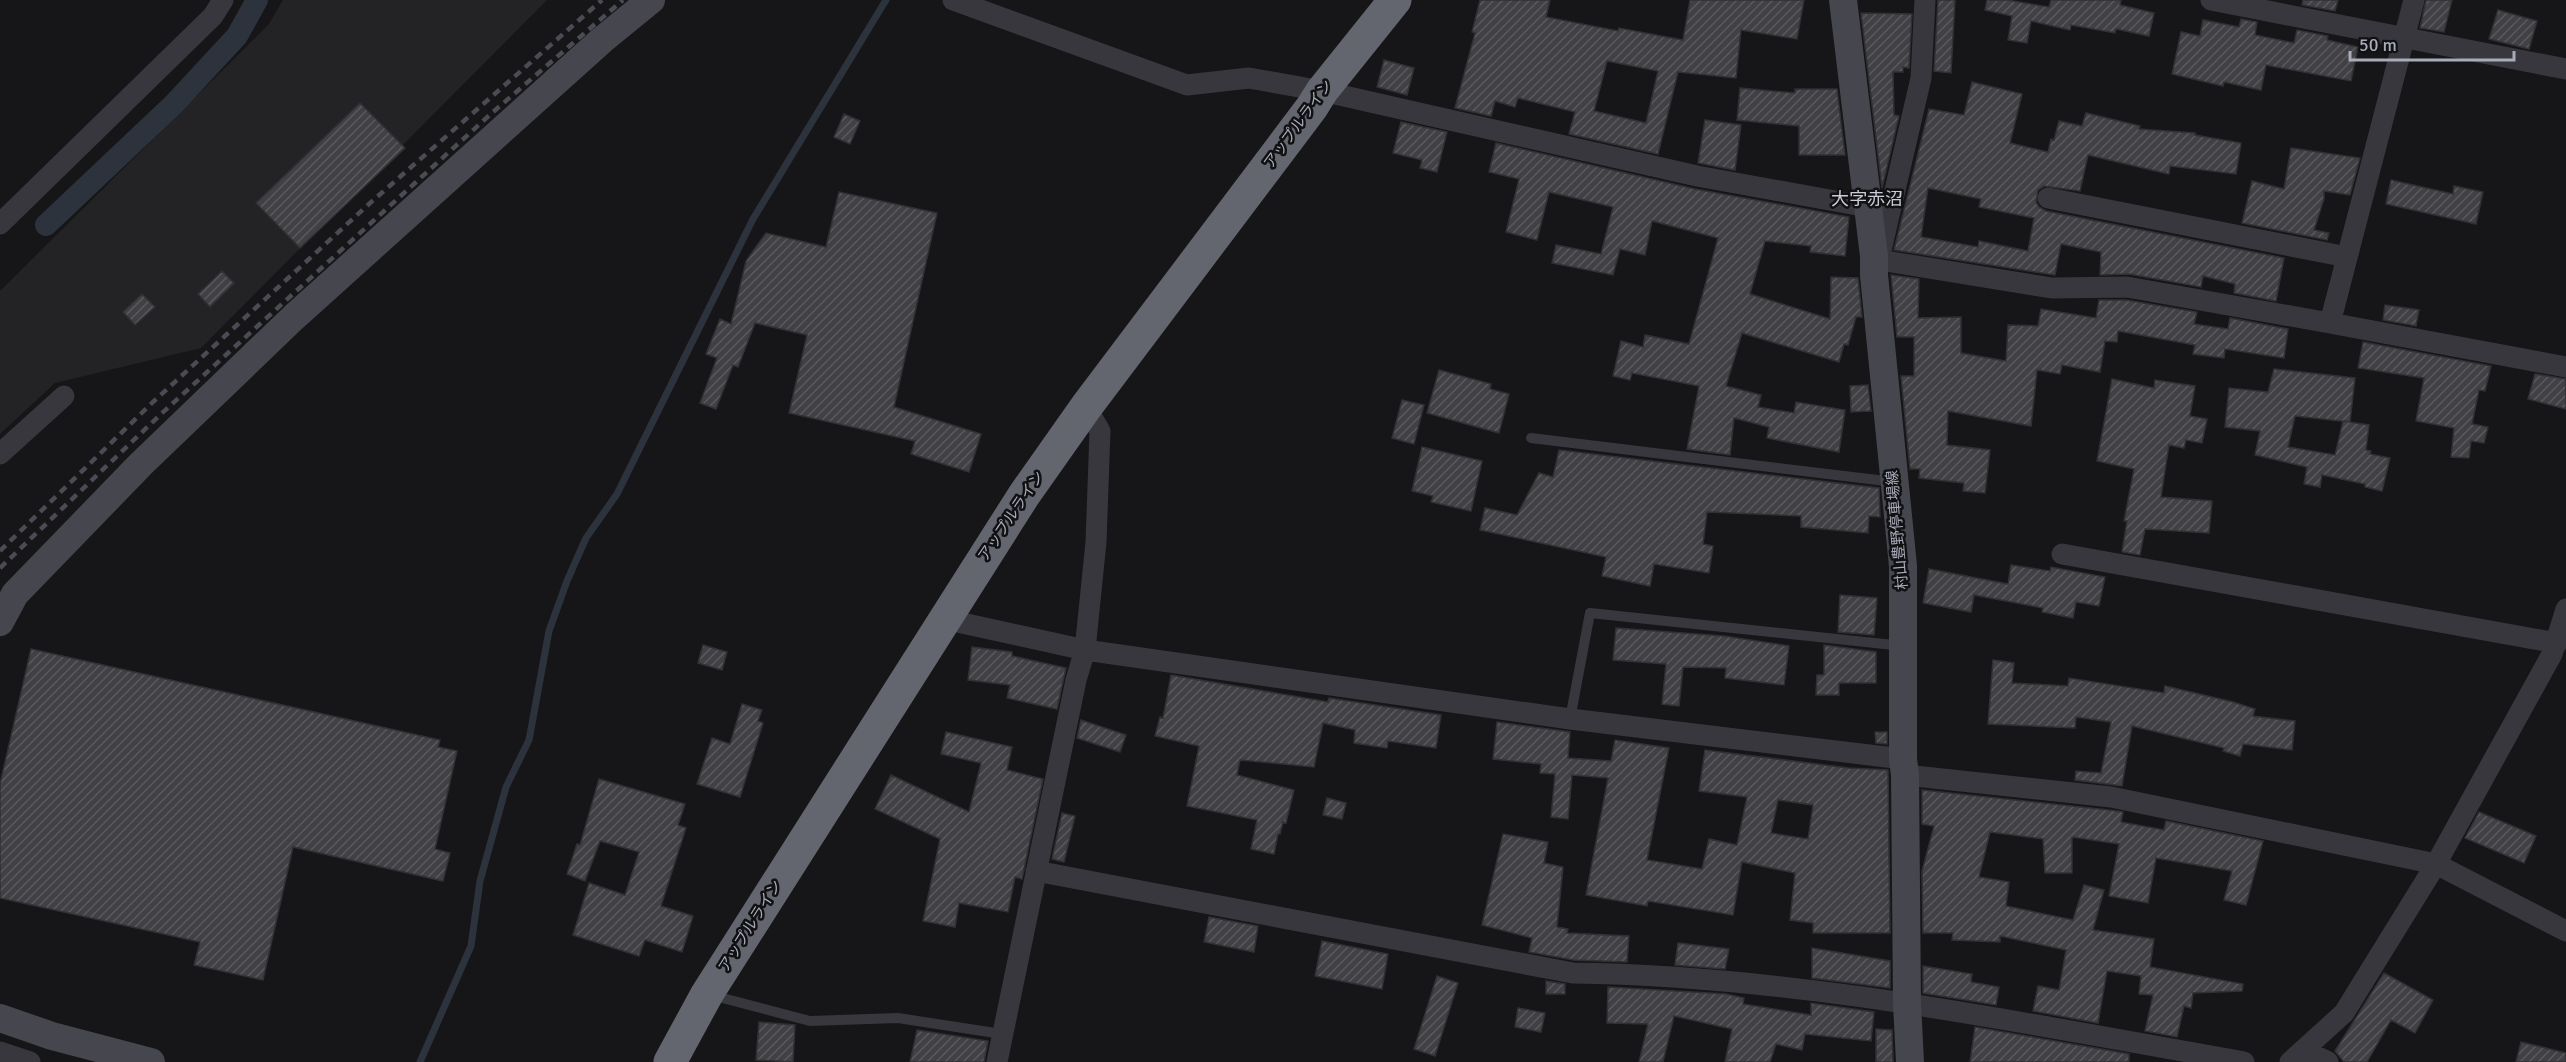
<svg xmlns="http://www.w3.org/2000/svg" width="2566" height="1062" font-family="Signika,'Noto Sans JP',sans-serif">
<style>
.built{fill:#232225}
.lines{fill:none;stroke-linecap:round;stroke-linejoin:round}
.stream{stroke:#2c333d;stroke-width:7}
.canal{stroke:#2c333d;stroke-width:22}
.building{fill:url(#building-hatch);stroke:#313034;stroke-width:1.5;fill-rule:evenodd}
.lane{stroke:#37373d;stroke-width:10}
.street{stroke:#37373d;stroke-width:21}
.secondary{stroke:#45464e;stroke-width:28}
.highway{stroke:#63656f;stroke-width:33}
.rail{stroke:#4a4b53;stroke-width:4.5;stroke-dasharray:8 6;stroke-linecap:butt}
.labels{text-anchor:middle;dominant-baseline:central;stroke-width:5;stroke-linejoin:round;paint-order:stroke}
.street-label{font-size:15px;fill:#a8abb9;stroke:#111113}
.quarter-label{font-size:18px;fill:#c9cbd5;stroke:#111113}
</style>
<defs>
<pattern id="building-hatch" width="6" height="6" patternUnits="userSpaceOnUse" patternTransform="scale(1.5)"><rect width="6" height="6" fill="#414045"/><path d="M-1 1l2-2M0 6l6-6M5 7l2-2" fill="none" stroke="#5a595e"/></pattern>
</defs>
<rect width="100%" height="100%" fill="#161618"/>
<!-- built -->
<path class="built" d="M283,0H547L201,348L55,383L0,434V291L269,24Z"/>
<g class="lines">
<!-- stream -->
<path class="stream" d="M420,1062L471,946L480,881L506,787L529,740L549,631L567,581L586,538L617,494L753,219L886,0"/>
<!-- canal -->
<path class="canal" d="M46,225L174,104L237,36L257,0"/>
</g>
<!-- building -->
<path class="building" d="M1480,0H1550L1546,17L1618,31L1619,28L1683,40L1690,0H1804L1797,39L1741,30L1736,78L1678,72L1658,154L1569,134L1575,112L1518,98L1515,107L1495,101L1491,116L1455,108L1475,33L1472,32ZM1607,61L1658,71L1646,123L1594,111Z
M1938,0H1955L1951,73L1934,71Z
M1987,0H2007L2049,7L2051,0H2121L2120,5L2154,13L2149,36L2116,29L2115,33L2071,25L2070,30L2031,21L2027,43L2008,40L2012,16L1985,10Z
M2303,0H2338L2335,11L2302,5Z
M2426,0H2452L2444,32L2420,28Z
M2498,10L2537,21L2529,49L2489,39Z
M1861,13L1912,14L1909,68L1903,67V72H1893L1894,115L1899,116L1882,188Z
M2241,19L2257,22L2255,35L2294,43L2297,30L2328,36L2327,40L2358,47L2351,81L2266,65L2261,90L2224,82L2223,86L2172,74L2181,32L2200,36L2203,20L2239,27Z
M1384,60L1414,68L1407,95L1377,87Z
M1972,82L2022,94L2010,143L2048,152L2051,139L2054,140L2059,121L2082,126L2086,113L2140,126L2139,129L2195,133V135L2241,143L2236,174L2170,166L2169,174L2088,155L2080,191L2044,186L2038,190L2036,202L2039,207L2046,211L2284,258L2276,301L2234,293L2235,284L2203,276L2201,287L2129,274L2100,275L2101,252L2061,244L2055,275L1894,250L1929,109L1964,115ZM1928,188L1981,199L1979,207L2034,218L2028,251L1979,241L1978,247L1921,237Z
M1740,88L1795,93V89H1837L1845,155H1799V126L1737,120Z
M360,103L405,148L300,248L256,203Z
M844,114L860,121L850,144L834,137Z
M1705,120L1741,125L1735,170L1698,163Z
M1401,122L1447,132L1437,172L1420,168L1422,160L1393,153Z
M1496,143L1695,189L1849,217L1845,256L1810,252L1811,246L1765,241L1750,294L1830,319L1831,277L1858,278L1862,317H1856L1848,345L1844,344L1839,362L1742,333L1726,386L1761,395L1758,407L1794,413L1796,402L1845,410L1839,452L1767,438L1769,427L1734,418L1730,455L1687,449L1699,386L1632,373L1630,380L1613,376L1621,341L1643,347L1645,335L1689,344L1718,238L1652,221L1645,255L1620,249L1613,275L1552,263L1556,245L1601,254L1613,207L1549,192L1537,240L1506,232L1519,179L1489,172Z
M2291,148L2360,158L2350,195L2324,191V199L2314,230L2329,233L2327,240L2242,223L2252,181L2284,189Z
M2391,180L2453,194L2454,186L2483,192L2476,224L2386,204Z
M839,192L937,213L894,407L981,434L969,472L911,454L915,441L789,413L807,335L755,323L738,367L733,365L716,409L700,403L717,358L706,354L720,319L731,324L746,261L766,233L826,247Z
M222,271L234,283L210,307L198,294Z
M1891,275L1919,279L1918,318L1961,317V353L2006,361L2008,325L2038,326L2041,309L2096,318L2099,300H2126L2197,312L2194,324L2228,329L2230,318L2288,329L2284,358L2225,349L2224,358L2193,354L2195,345L2118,331L2117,342L2105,341L2100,372L2062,365L2060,374L2037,370L2031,426L1948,411L1947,445L1990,450L1985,493L1963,491L1964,483L1919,478L1920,469H1910L1901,376H1914V337H1897Z
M142,294L155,307L135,325L123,312Z
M2385,305L2419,310L2416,326L2383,320Z
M2363,342L2491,366L2485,391L2479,390L2472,424L2488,427L2484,443L2471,441L2469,458L2451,457L2454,428L2416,421L2424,378L2358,368Z
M2274,369L2355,378L2350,422L2295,416L2288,447L2335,455L2343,421L2369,425L2366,450L2371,451L2370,454L2390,458L2382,491L2365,487V484L2322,475L2320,487L2304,484L2307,467L2255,455L2260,431L2225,427L2229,388L2268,392Z
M1439,370L1491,384L1490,389L1509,394L1499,433L1427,413Z
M2535,374L2566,379V409L2528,399Z
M2112,379L2154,388L2155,380L2195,386L2190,416L2207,419L2202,443L2186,440L2184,448L2169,445L2161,497L2212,501L2209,533L2145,529L2140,555L2122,552L2127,521H2124L2134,469L2097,461Z
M1868,385L1871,411L1851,412L1850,386Z
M1402,400L1424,405L1414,444L1392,438Z
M1422,447L1482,461L1471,511L1431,502L1433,496L1412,491Z
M1559,450L1879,488L1880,517L1869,516L1868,533L1801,527V516L1707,512L1703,544L1713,546L1709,573L1654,564L1650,586L1602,576L1606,557L1480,530L1485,508L1517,515L1539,473L1553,477Z
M2011,565L2050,571L2051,567L2105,577L2099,606L2076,602L2073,618L2042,612L2043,608L1974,595L1971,612L1923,603L1929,569L2008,584Z
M1840,595L1877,598L1874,635L1838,632Z
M1616,628L1724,636L1789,646L1784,685L1725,678L1726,668L1683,667L1679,706L1662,704L1666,664L1613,660Z
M703,645L727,652L722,670L698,663Z
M1824,645L1876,652V683H1839V695H1816L1817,675H1824Z
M972,647L1012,652V656L1066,668L1057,709L1007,698L1010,685L968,680Z
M31,649L440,740L438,747L457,751L435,849L450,853L443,881L293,847L263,980L194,965L200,942L0,898V784Z
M1993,660L2014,663L2012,683L2068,686L2069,678L2164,693L2165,686L2233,702L2255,709L2253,716L2295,721L2292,750L2243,744L2240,756L2223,751L2224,748L2132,726L2122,786L2075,780L2076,771L2101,773L2111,722L2076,717L2075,728L1988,724Z
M1171,675L1328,702L1329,698L1441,715L1436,748L1388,741L1387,748L1354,743L1355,730L1323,723L1314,767L1240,760L1237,775L1294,790L1286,823L1283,822L1280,834H1278L1274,854L1251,849L1257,820L1187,806L1199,746L1155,736L1160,717L1163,718Z
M742,704L762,710L758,721L763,723L740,797L697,784L712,738L730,744Z
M1081,720L1126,735L1120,752L1077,738Z
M1497,722L1570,732L1568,758L1611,761L1615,740L1669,748L1647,860L1702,869L1709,839L1737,845L1747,797L1699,791L1705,750L1849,768L1888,770L1890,933H1813V923L1790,920L1795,873L1742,862L1733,915L1648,901L1647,906L1586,895L1608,778L1572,775L1568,819L1551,817L1555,774L1540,773L1541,764L1493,759ZM1778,800L1813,805L1808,839L1771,833Z
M946,732L1012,747L1007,770L1043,779L1022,879L1015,877L1008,912L959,903L955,927L923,921L940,839L875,809L891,775L969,812L981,763L941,754Z
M1875,732H1887V744L1876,743Z
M599,779L685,804L678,825L686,828L661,906L693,916L682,952L645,940L639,956L573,935L589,883L625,895L639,852L600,841L585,881L567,874L577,844L580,845Z
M1922,790L2109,810L2123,812L2121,822L2164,830L2166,821L2263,841L2246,905L2224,900L2232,871L2156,858L2148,903L2109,896L2119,844L2072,837V873H2045L2043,839L1990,832L1979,877L2009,882L2006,906L2073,920L2084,885L2104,890L2093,930L2154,939L2150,967L2243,984L2242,991L2193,993L2191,1008L2184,1006L2177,1037L2145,1031L2153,995L2139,994L2141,976L2107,971L2098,1023L2033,1011L2038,986L2059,990L2066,950L2000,936V942L1952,940L1953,933H1923L1922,871L1934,826L1922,824Z
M1327,798L1346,803L1342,819L1323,815Z
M2479,812L2536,836L2524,863L2465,838Z
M1062,813L1075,816L1064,862L1052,859Z
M1503,834L1548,842L1544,863L1563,867L1557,927L1568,929L1567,933L1629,936L1627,962L1574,960L1529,952L1532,938L1482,925Z
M1209,917L1258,926L1254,952L1204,942Z
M1322,941L1388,954L1382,989L1315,976Z
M1678,943L1729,949L1725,969L1675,965Z
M1812,948L1890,961V988L1812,978Z
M1923,966L1972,974L1971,982L1999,987L1996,1005L1923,993Z
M2384,973L2433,1000L2415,1033L2391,1020L2367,1062H2344L2335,1051Z
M1437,976L1458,983L1435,1056L1414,1049Z
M1546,981L1565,984V994H1546Z
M1608,987L1726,994L1744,998L1743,1004L1811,1015V1003L1874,1012L1871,1041L1805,1034L1802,1050L1776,1044L1770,1062H1725L1732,1029L1674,1016L1663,1062H1639L1648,1024L1607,1023Z
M1518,1008L1545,1013L1541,1032L1515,1027Z
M759,1022L795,1025L793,1062L756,1060Z
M1975,1027L2129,1054V1062H1970Z
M1876,1029L1892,1030L1893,1062H1876Z
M917,1030L988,1041L984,1062H910Z
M2521,1042L2566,1053V1062H2516Z"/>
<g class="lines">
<!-- lane -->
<path class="lane" d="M1531,438L1894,482
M1570,719L1590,613L1903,646
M711,995L810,1021L898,1018L1002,1034"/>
<!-- street -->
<path class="street" d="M953,0L1187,85L1249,78L1322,91L1697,176L1868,207
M2211,0L2566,69
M2414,0L2330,323L2566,367
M2048,198L2347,257
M0,224L213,16L223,0
M1879,259L1921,78L1925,0
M1879,260L2052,288L2127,287L2330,323
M0,454L64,396
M2062,554L2557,643
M944,619L1085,650L1570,719L1903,759
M1905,775L2111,797L2436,864L2566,931
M1036,871L1573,973C1799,976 2022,1023 2244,1062
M2304,1050L2328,1062
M0,1052L30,1062
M997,1062L1076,680L1085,650L1096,542L1100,431L1086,407
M2290,1062L2344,1013L2436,864L2552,654L2566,609"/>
<!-- secondary -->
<path class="secondary" d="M1843,0L1874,256V275L1903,566V759L1905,775L1907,1003L1910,1062
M0,622L15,594L141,464L294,317L602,40L651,0
M0,1018L52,1036L151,1062"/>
<!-- highway -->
<path class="highway" d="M670,1062L707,994L1024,495L1086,407L1312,107L1322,91L1395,0"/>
<!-- rail -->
<path class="rail" d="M0,551L153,402L369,204L602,0
M0,568L161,414L493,112L623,0"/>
</g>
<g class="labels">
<!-- street labels -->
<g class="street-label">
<text transform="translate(1298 124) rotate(-54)">アップルライン</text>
<text transform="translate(1011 516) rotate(-56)">アップルライン</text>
<text transform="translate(1897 530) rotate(-95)">村山豊野停車場線</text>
<text transform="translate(750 926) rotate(-58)">アップルライン</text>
</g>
<!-- quarter labels -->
<g class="quarter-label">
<text x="1867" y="199">大字赤沼</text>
</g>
</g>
<!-- scale -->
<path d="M2350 51v9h164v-9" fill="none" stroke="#a8abb9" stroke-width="3"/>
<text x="2359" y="51" font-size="18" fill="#a8abb9" stroke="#111113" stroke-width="4.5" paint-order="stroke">50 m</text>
</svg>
